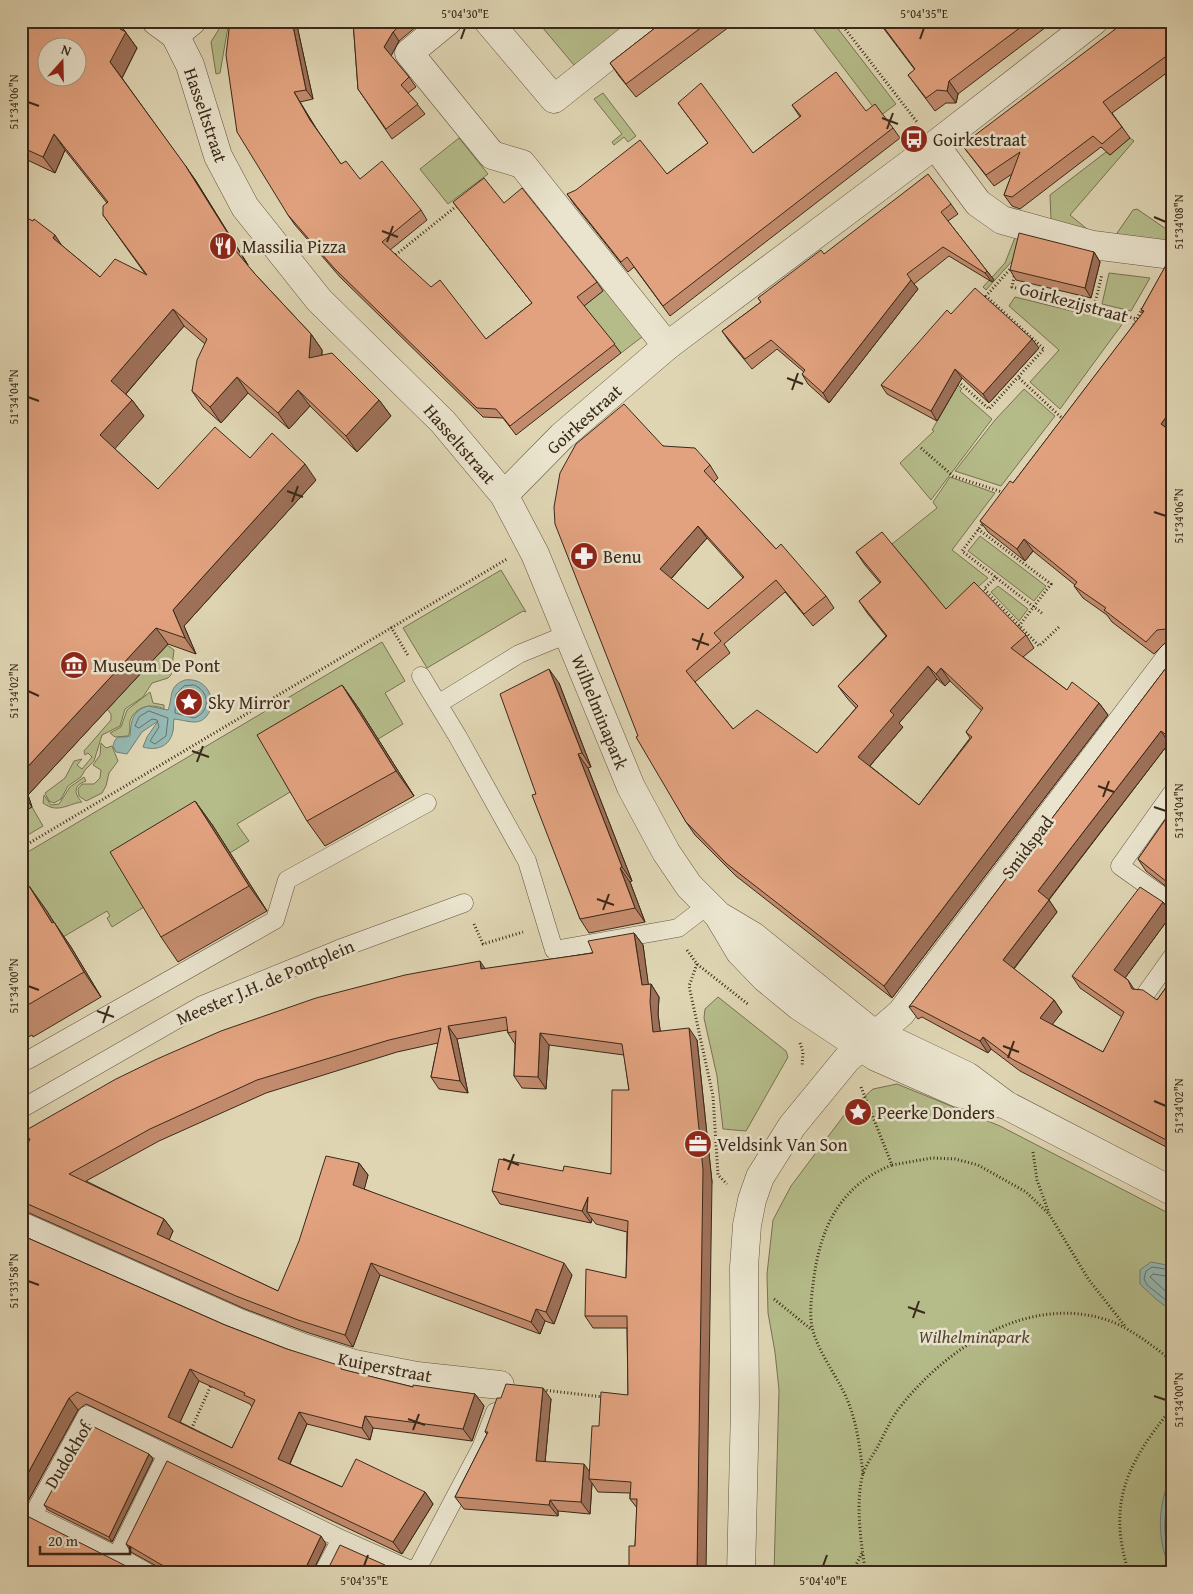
<svg xmlns="http://www.w3.org/2000/svg" width="1193" height="1594" font-family="'Gentium Book Plus',serif">
<style>
.green{fill:#b5bc8a;stroke:#787252}
.water{fill:#95b8b3;stroke:#717f75}
.lines{fill:none;stroke-linecap:round;stroke-linejoin:round}
.shore{stroke:#687066;stroke-width:1}
.service-casing{stroke:#645440;stroke-width:19}
.minor-casing{stroke:#645440;stroke-width:29}
.tertiary-casing{stroke:#645440;stroke-width:29}
.path{stroke:#3b2919;stroke-width:3;stroke-dasharray:1 2.5;stroke-linecap:butt}
.service{stroke:#eae4ce;stroke-width:18}
.minor{stroke:#eae4ce;stroke-width:28}
.tertiary{stroke:#eae4ce;stroke-width:28}
.wall{fill:#c28b6d;stroke:#3b2919;fill-rule:evenodd}
.shaded-wall{fill:#9e7159;stroke:#3b2919}
.building{fill:#e2a27f;stroke:#3b2919;fill-rule:evenodd}
.ticks{fill:none;stroke:#3b2919;stroke-width:2}
.labels{text-anchor:middle;dominant-baseline:central;stroke-width:5;stroke-linejoin:round;paint-order:stroke}
.street-label{font-size:18px;fill:#3b2919;stroke:#eae4ce}
.poi-label{font-size:18px;fill:#3b2919;stroke:#eae4ce;text-anchor:start}
.park-label{font-size:18px;font-style:italic;fill:#534630;stroke:#eae4ce}
.neatline{fill:none;stroke:#3b2919;stroke-width:2}
.ticks-label{font-size:12px;text-anchor:middle;fill:#3b2919}
</style>
<rect width="100%" height="100%" fill="#dfd5b3"/>
<filter id="stains"><feTurbulence type="fractalNoise" baseFrequency=".004" numOctaves="4"/><feColorMatrix values="0 0 0 0 .2 0 0 0 0 .09 0 0 0 0 .02 0 0 0 .5 -.17"/></filter>
<radialGradient id="worn" r=".72"><stop offset=".6" stop-color="#630" stop-opacity="0"/><stop offset="1" stop-color="#630" stop-opacity=".3"/></radialGradient>
<!-- green -->
<path class="green" d="M224,21H229L220,73L216,74L211,42Z
M537,21H615L622,33L574,65Z
M808,21H832L896,104L880,116Z
M603,93L636,136L628,142L624,137L614,145L612,142L622,134L594,99Z
M459,138L488,174L448,204L420,169Z
M1130,138L1134,141L1070,215L1092,233L1051,220L1050,195L1106,152L1110,155Z
M1137,209L1172,233V248L1113,239L1133,210Z
M1016,235L1019,237L1014,259L986,290L983,287L1005,263Z
M587,266L642,337L621,353L584,306L603,291L584,268Z
M1109,273L1150,278L1131,311L1102,304Z
M1015,297L1088,315L1090,310L1126,319L1060,409L1030,382L1059,350L1009,306Z
M958,385L962,389L960,391L992,419L931,500L900,463L934,431L932,430Z
M1024,389L1055,416L1001,486L955,471L995,420Z
M950,477L995,493L952,550L988,578L935,625L913,602L929,588L892,544L937,508L933,502Z
M980,536L1046,586L1034,601L968,551Z
M501,570L526,612L523,611L427,668L403,628Z
M998,586L1028,609L1019,621L991,592Z
M382,642L405,681L385,693L403,724L237,824L249,841L112,927L107,918L110,916L107,911L63,937L21,926V856Z
M167,645L174,650L171,675L168,678L152,683L143,697L125,709L120,726L102,735L94,761L85,770L81,777L68,786L61,799L54,803L49,801L45,793L65,778L74,761L82,759L77,765L82,769L92,757L88,753L85,755L84,751L111,720V714L107,709Z
M150,692L153,703L164,705V709C152,703 135,706 130,721C129,726 131,731 128,736L115,737L110,733L121,727L127,710Z
M101,743L106,748L112,746L118,761L109,773L106,786L102,793L86,801L79,796L78,789L82,784H94L100,778L101,770L93,765L100,755Z
M84,777L86,781C73,785 74,794 82,802C67,804 58,814 43,803L44,795L51,805L59,804L70,787Z
M32,807L43,826L21,839V813Z
M718,997L786,1051L788,1057L746,1131L723,1129L717,1076L704,1018L705,1009Z
M897,1084L1000,1126L1172,1215V1573H774L779,1390L775,1352L768,1313L767,1274L773,1220L791,1186L845,1114L873,1089Z"/>
<!-- water -->
<path class="water" d="M185,680C201,678 212,689 212,706C203,729 192,721 174,719C173,723 174,727 173,731C170,747 156,751 143,747L147,737L158,721L142,732L127,754L116,752L113,746C116,733 121,739 130,736C131,721 132,711 148,706L168,710C173,697 168,686 185,680Z
M1151,1262L1172,1266V1311L1157,1300L1140,1284V1270Z
M1172,1473V1573C1156,1540 1157,1506 1172,1473Z"/>
<g class="lines">
<!-- shore -->
<path class="shore" d="M194,685C210,691 211,712 194,718L175,713L176,694L184,686Z
M180 701a10 10 0 1 1 20 0a10 10 0 1 1-20 0Z
M149,711L168,718L166,736L155,744L150,741L159,727L157,720L152,719L139,728L135,726L139,717Z
M1172,1270L1152,1267L1146,1271L1144,1279L1147,1285L1172,1305
M1172,1277L1153,1274L1150,1277L1172,1297
M1172,1487C1164,1510 1161,1537 1172,1560"/>
<!-- service casing -->
<g class="service-casing">
<path id="service" d="M421,676L458,737L527,861L554,950L678,928L708,905
M438,704L519,654L568,634
M1172,793L1120,866L1172,903
M1147,992L1172,957
M21,1059L28,1060L275,920L287,880L427,803
M21,1109L202,1005L339,949L464,903
M33,1515L117,1556L167,1454
M21,1537L87,1415L341,1539L415,1572
M117,1556L148,1573
M323,1573L341,1539
M415,1573L481,1448L495,1412"/>
</g>
<!-- minor casing -->
<g class="minor-casing">
<path id="minor" d="M448,21L409,53L492,155L522,164L667,346
M488,21L554,99L652,21
M175,35L192,21
M935,145L978,203L1002,220L1093,245L1172,255
M21,1226L239,1323L301,1347L355,1364L417,1376L500,1385
M741,1573L745,1407L744,1267L747,1225L752,1200L760,1177L792,1126L847,1059L901,1013L1172,656"/>
</g>
<!-- tertiary casing -->
<g class="tertiary-casing">
<path id="tertiary" d="M156,21L175,35L190,65L218,156L245,207L319,300L443,422L504,495L535,554L631,787L666,852L689,886L718,915L740,952L765,978L799,1006L876,1057L958,1093L1006,1105
M504,495L562,436L667,346L923,154L1094,21
M721,917L753,936L868,1029L967,1076L1006,1105L1172,1191"/>
</g>
<!-- path -->
<path class="path" d="M120,21L127,26
M839,21L917,122
M393,257L459,204
M1012,267L986,296L1044,349L1018,377L1064,420
M1015,273L1012,287L1137,319
M1094,308L1102,274
M1132,328L1143,307
M961,384L989,409L1018,377
M921,448L953,476L1005,493
M984,522L962,551L1043,614
M978,529L1051,584L1019,626
M996,577L984,589L1039,646L1060,626
M391,627L409,657
M1161,745L1172,753
M21,848L507,559
M474,924L483,944L523,932
M687,950L697,964L749,1005
M697,964L689,986L713,1096L718,1175L727,1184
M800,1043L803,1052L802,1066
M861,1087L892,1165L932,1158L955,1159L978,1165L1026,1192L1049,1214L1089,1280L1125,1326
M1033,1152L1037,1180L1049,1213
M774,1299L812,1330
M543,1390L603,1397
M190,1432L212,1383
M863,1474C860,1448 857,1423 847,1399C837,1376 820,1355 813,1331C809,1317 811,1299 813,1285C819,1231 838,1186 892,1165
M852,1573L862,1553
M866,1573C861,1547 855,1500 863,1474C866,1464 874,1454 879,1444C885,1433 890,1421 897,1411C943,1350 1025,1295 1104,1319C1128,1326 1148,1343 1169,1358L1172,1362
M1129,1573C1106,1503 1128,1462 1172,1408"/>
<!-- service -->
<use href="#service" class="service"/>
<!-- minor -->
<use href="#minor" class="minor"/>
<!-- tertiary -->
<use href="#tertiary" class="tertiary"/>
</g>
<!-- wall -->
<path class="wall" d="M21,21L121,26L137,48L122,78L196,181L248,265H247L255,274L311,334L322,350V355L379,400L391,416L357,452L310,406L289,429L248,393L221,423L203,407L192,391L205,344L184,326L126,394L132,400L144,416L114,448L158,489L250,458L316,480L184,626L196,654L168,644L28,795L32,807L21,813V215L61,245L100,277L146,275L103,215L107,203L65,150L55,173L21,157Z
M230,21H296L313,99L300,102L316,128L341,164L360,179L421,210L427,220L390,250L486,339L532,303L453,202L504,203L597,282L603,291L584,306L621,353L516,435L503,418L483,417L340,277L295,225L288,215Z
M353,21H423L399,41L391,56L409,77L416,87L408,93L425,114L392,139L358,89Z
M664,21H725L729,27L636,97L619,76L610,63Z
M878,21H1054L958,94L956,103H946L935,111L908,75L915,70Z
M1172,21V69L1112,113L1130,138L1110,155L1101,147L1020,209L1012,206L1004,195L1012,174L994,186L962,145Z
M678,103L753,153L800,117L792,105L866,111L893,128L900,138L670,316L634,267L628,272L574,204L567,194L667,174L708,143Z
M951,204L958,214L948,221L994,280L992,282L949,256L914,284L918,289L829,403L808,384L802,374L804,372L777,349L752,369L729,341L722,331L761,302L758,298L824,254Z
M1094,252L1100,262L1091,298L1016,280L1010,270Z
M1172,256V641L1166,642L1154,654L1112,622L1107,615L1083,598L1074,586L1075,585L1033,551L1025,561L988,532L980,521L1013,483L1143,313L1141,310Z
M951,314L1039,348L989,403L962,378L937,421L887,394L881,385Z
M663,446L710,465L718,478L714,482L776,549L826,596L834,608L813,626L785,592L724,644L730,653L695,682L733,729L817,753L856,708L847,698L838,686L886,636L868,614L859,601L880,583L865,565L856,552L946,609L1026,635L1034,648L1023,657L1067,690L1099,703L1108,715L892,998L736,876L695,835L686,822L638,736ZM707,538L743,578L708,609L671,579ZM937,679L945,686L950,681L982,711L966,732L970,738L919,805L870,766L903,727L899,723Z
M1172,660V745L1169,743L1049,900L1057,912L1014,969L1054,1000L1062,1012L1052,1024L1103,1052L1122,1017L1080,988L1072,976L1163,902L1172,914L1125,978L1128,980L1134,989L1157,1000L1172,979V1150L1020,1071L991,1049L988,1053L922,1017L918,1019L909,1007Z
M559,683L591,767L588,768L632,881L630,882L645,922L589,933L580,919L536,794Z
M342,685L359,709L414,796L325,846L307,821Z
M195,801L213,826L267,911L178,962L161,937Z
M1172,810V891L1146,871L1138,859Z
M29,886L71,947L101,997L33,1037L32,1035L21,1041V891Z
M634,933L643,945L648,985L651,984L659,997L658,1014L660,1031L697,1040L712,1182L635,1546L637,1508L630,1499V1493L598,1492L592,1483L590,1514L558,1511V1516L464,1509L455,1497L487,1434L485,1432L501,1398L551,1399L545,1462L590,1471L599,1426L628,1395L627,1328H593L585,1316L626,1278L627,1232L596,1224L592,1219L591,1223L500,1204L492,1191L563,1171L611,1174L629,1090L624,1055L549,1045L546,1089L522,1088L514,1076L515,1044L508,1033L507,1030L457,1039L468,1093L439,1089L431,1077L438,1043L397,1052L266,1093L159,1141L86,1181L164,1219L173,1231L169,1240L278,1291L359,1163L368,1175L364,1189L572,1275L554,1324L545,1321L540,1334L380,1275L353,1347L306,1332L245,1309L27,1212L21,1211V1157L27,1145L21,1136V1133L485,969L593,953Z
M21,1235L225,1325L287,1349L344,1370L413,1387L475,1394L484,1406L472,1441L373,1428L370,1440L307,1424L290,1464L342,1487L425,1492L433,1504L402,1554L86,1404L78,1410L21,1514ZM199,1381L250,1404L252,1407L232,1448L180,1422Z
M149,1454L153,1459L112,1542L48,1510L44,1505Z
M126,1544H326L312,1573H169L131,1552Z"/>
<!-- shaded-wall -->
<path class="shaded-wall" d="M292,21H296L313,99L306,90Z
M121,26L137,48L122,78L110,62L120,29Z
M393,32L399,41L391,56L384,47Z
M949,81L958,94L956,103L947,91Z
M294,92L300,102L317,130L310,120Z
M54,134L65,150L55,173L43,157Z
M185,165L196,181L248,265L237,248Z
M55,235L66,252L53,238Z
M1094,252L1100,262L1091,298L1085,288Z
M987,271L994,280L992,282L985,273Z
M911,280L918,289L829,403L823,393Z
M173,309L184,326L123,397L111,381Z
M311,334L322,350L320,374L309,358Z
M1032,339L1039,348L989,403L983,394Z
M955,369L962,378L937,421L931,411Z
M237,377L248,393L221,423L210,407Z
M298,390L310,406L289,429L278,413Z
M132,400L144,416L112,452L100,435Z
M379,400L391,416L357,452L346,436Z
M1172,409V433L1161,424Z
M1172,437V455L1165,446Z
M305,464L316,480L184,626L196,654L185,638L173,610Z
M698,526L707,538L668,582L660,569Z
M1024,539L1033,551L1025,561L1017,549Z
M156,628L168,644L28,795L32,807L21,791V774Z
M928,666L937,679L899,723L903,727L867,769L858,757L890,711Z
M941,668L950,681L945,686L936,674Z
M549,669L559,683L591,767L582,753Z
M342,685L359,709L414,796L396,771Z
M1099,703L1108,715L892,998L884,986Z
M1161,731L1169,743L1046,903L1038,891Z
M578,754L588,768L632,881L622,867Z
M195,801L213,826L267,911L249,886Z
M620,868L630,882L645,922L635,908Z
M29,886L47,911L69,948L52,923Z
M1049,900L1057,912L1011,972L1003,960Z
M1163,902L1172,914L1122,982L1114,970Z
M54,922L71,947L101,997L84,972Z
M634,933L643,945L650,996L651,984L659,997L658,1014L662,1044L653,1032L642,985Z
M480,961L488,973L481,969Z
M1054,1000L1062,1012L1048,1030L1040,1018Z
M448,1026L457,1039L468,1093L460,1081Z
M689,1028L697,1040L712,1182L706,1573H697Z
M540,1033L549,1045L546,1089L538,1077Z
M983,1037L991,1049L988,1053L980,1041Z
M359,1163L368,1175L362,1198L353,1185Z
M588,1197L587,1212L592,1219L591,1223L582,1211Z
M164,1219L173,1231L166,1247L157,1234Z
M371,1263L380,1275L353,1347L345,1335Z
M564,1263L572,1275L554,1324L546,1312Z
M536,1309L545,1321L540,1334L531,1322Z
M190,1369L199,1381L177,1429L168,1417Z
M543,1388L551,1399L544,1473L536,1461Z
M475,1394L484,1406L472,1441L463,1429Z
M69,1398L78,1410L21,1514V1486Z
M299,1412L307,1424L286,1472L278,1459Z
M365,1416L373,1428L370,1440L362,1428Z
M149,1454L153,1459L112,1542L109,1537Z
M584,1464L592,1475L589,1479L592,1483L590,1514L581,1502Z
M425,1492L433,1504L402,1554L393,1542Z
M550,1500L558,1511V1516L549,1505Z
M321,1536L326,1544L312,1573L307,1565Z
M130,1568L134,1573H128Z"/>
<!-- building -->
<path class="building" d="M21,21H112L121,26L120,29L126,32L110,62L185,165L237,248L235,250L255,274L311,334L309,358L332,353L379,400L346,436L298,390L278,413L237,377L210,407L192,391L197,360L207,339L173,309L111,381L132,400L100,435L158,489L215,427L250,458L272,433L305,464L173,610L185,638L156,628L21,774V215L33,221L34,219L55,235L53,238L100,277L115,259L147,275L103,215V206L108,202L54,134L43,157L21,147ZM48,48H78V78H48Z
M230,21H292L306,90L294,92L310,120L341,164L346,161L360,179L382,161L421,210L382,242L431,287L440,280L486,339L532,303L453,202L484,178L504,203L522,188L597,282L577,297L615,344L510,426L496,409L477,408L334,268L288,215L237,132L226,55Z
M353,21H405L393,32L384,47L409,77L401,85L418,104L386,129L358,89Z
M664,21H710L626,84L610,63Z
M879,21H1029L949,81L947,91L937,90L926,98L908,75L915,69Z
M1126,21H1172V52L1103,102L1122,127L1102,144L1093,136L1012,197L1004,195L1020,152L986,175L962,145Z
M836,72L866,111L875,104L893,128L663,306L627,257L621,262L567,194L576,190L640,140L667,174L708,143L678,103L701,83L753,153L801,116L792,105Z
M928,174L951,204L941,212L987,271L985,273L943,247L907,274L911,280L823,393L802,374L805,370L771,340L745,359L722,331L761,302L758,298L821,250L824,254Z
M1019,233L1094,252L1085,288L1010,270Z
M1171,256L1172,409L1161,424L1172,432V437L1165,446L1172,451V631L1166,629L1157,630L1146,642L1104,610L1106,608L1074,586L1077,582L1024,539L1017,549L980,521L1010,481L1013,483L1144,311L1141,310Z
M975,288L1032,339L983,394L955,369L931,411L881,385L947,310L951,314Z
M624,404L663,446L695,448L710,465L704,471L776,549L781,544L826,596L804,614L776,580L714,633L721,641L686,671L733,729L757,710L817,753L858,706L838,686L887,636L859,601L881,582L856,552L882,532L946,609L974,582L1026,635L1011,648L1067,690L1072,682L1099,703L884,986L727,864L686,822L636,737L638,736L555,524L554,507L560,473L576,444ZM698,526L744,577L708,609L660,569ZM928,666L936,674L941,668L983,708L966,732L972,737L919,805L858,757L894,715L890,711Z
M1172,660V739L1161,731L1038,891L1049,900L1003,960L1054,1000L1040,1018L1103,1052L1124,1012L1072,976L1140,887L1163,902L1114,970L1128,980L1132,989L1143,990L1157,1000L1172,979V1143L1012,1059L983,1037L980,1041L913,1006L909,1007Z
M549,669L582,753L578,754L622,867L620,868L635,908L580,919L532,795L536,794L500,694Z
M342,685L396,771L307,821L257,735Z
M195,801L249,886L161,937L110,852Z
M1172,810V886L1138,859Z
M29,886L52,923L54,922L84,972L21,1009V891Z
M634,933L642,985L651,984L650,1002L653,1032L689,1028L703,1170L697,1573H629V1546H635L637,1499H630L631,1482L589,1479L592,1426H599L601,1392L628,1395L627,1316H585L586,1269L626,1278L628,1221L587,1212L588,1197L582,1211L492,1191L499,1159L563,1171L564,1166L611,1174L612,1090H629L622,1044L540,1033L538,1077L514,1076L516,1031L508,1033L506,1017L448,1026L460,1081L431,1077L441,1028L389,1040L257,1080L150,1129L69,1174L164,1219L157,1234L278,1291L299,1241L326,1156L359,1163L353,1185L564,1263L546,1312L536,1309L531,1322L371,1263L345,1335L298,1320L236,1296L21,1201V1157L30,1139L21,1135V1133L116,1079L157,1059L221,1031L316,998L405,975L480,961L481,969L593,953L588,941Z
M21,1235L225,1325L287,1349L341,1366V1369L413,1387V1385L475,1394L463,1429L365,1416L362,1428L299,1412L278,1459L342,1487L356,1459L425,1492L393,1542L77,1392L69,1398L21,1486ZM190,1369L245,1393L244,1395L255,1400L232,1448L168,1417Z
M506,1384L543,1388L536,1461L584,1464L581,1502L550,1500L549,1505L455,1497L488,1432H485L497,1398H501Z
M88,1424L149,1454L109,1537L44,1505Z
M167,1461L321,1536L307,1565L312,1573H179L160,1564L126,1544Z
M29,1517L130,1568L128,1573H21V1534Z
M340,1545L385,1565L384,1567L390,1570L389,1573H324L327,1571Z"/>
<!-- ticks -->
<path class="ticks" d="M461,39L465,28M920,39L924,28M28,102L39,106M882,118L898,124M887,129L893,113M1154,217L1166,222M382,231L398,237M387,242L393,226M787,378L803,384M792,390L798,373M28,397L39,401M287,491L303,497M292,502L298,486M1154,512L1166,516M692,639L709,645M697,650L703,633M28,691L39,696M192,751L209,757M197,762L203,746M1098,786L1114,792M1103,797L1109,781M1154,807L1166,811M597,899L614,905M603,910L609,894M28,986L39,990M97,1011L114,1017M103,1023L109,1006M1003,1046L1019,1052M1008,1058L1014,1041M1154,1101L1166,1106M503,1159L519,1165M508,1170L514,1154M28,1281L39,1285M908,1307L925,1313M913,1318L919,1301M1154,1396L1166,1400M408,1419L425,1425M413,1430L419,1414M364,1566L368,1555M823,1566L827,1555"/>
<!-- icons -->
<defs>
<g id="bus-disc" transform="scale(1.4375)"><circle r="9.5" fill="#8f2418" stroke="#eae4ce"/><path d="M-5-6H5V4H4V6H2V4H-2V6H-4V4H-5ZM-3.5-4V0h7V-4ZM-3.5 1.2v1.5H-2V1.2ZM2 1.2v1.5H3.5V1.2Z" fill="#fff"/></g>
<g id="restaurant-disc" transform="scale(1.4375)"><circle r="9.5" fill="#8f2418" stroke="#eae4ce"/><path d="M-5-6h1v4h1v-4h1v4h1v-4h1v5L-1.5 .5V6h-2V.5L-5-1ZM5-6V6H3V1.5H1.5Q1.5-4 5-6Z" fill="#fff"/></g>
<g id="pharmacy-disc" transform="scale(1.4375)"><circle r="9.5" fill="#8f2418" stroke="#eae4ce"/><path d="M-2-6h4v4h4v4h-4v4h-4v-4h-4v-4h4Z" fill="#fff"/></g>
<g id="museum-disc" transform="scale(1.4375)"><circle r="9.5" fill="#8f2418" stroke="#eae4ce"/><path d="M0-6L6-3V-2H-6V-3ZM-5-1h2V3h-2ZM-1-1h2V3h-2ZM3-1h2V3H3ZM-6 4H6V6H-6Z" fill="#fff"/></g>
<g id="sight-disc" transform="scale(1.4375)"><circle r="9.5" fill="#8f2418" stroke="#eae4ce"/><path d="M0-6L1.8-2.2L6-1.7L2.9 1.2L3.7 5.4L0 3.3L-3.7 5.4L-2.9 1.2L-6-1.7L-1.8-2.2Z" fill="#fff"/></g>
<g id="office-disc" transform="scale(1.4375)"><circle r="9.5" fill="#8f2418" stroke="#eae4ce"/><path d="M-6-3h4V-5.5h4V-3h4V5H-6ZM-1-4.5V-3h2v-1.5ZM-6 0V1H6V0Z" fill="#fff"/></g>
</defs>
<g fill-rule="evenodd">
<use href="#bus-disc" x="914" y="139"/>
<use href="#restaurant-disc" x="223" y="246"/>
<use href="#pharmacy-disc" x="584" y="556"/>
<use href="#museum-disc" x="74" y="665"/>
<use href="#sight-disc" x="189" y="702"/>
<use href="#sight-disc" x="858" y="1112"/>
<use href="#office-disc" x="698" y="1144"/>
</g>
<g class="labels">
<!-- street labels -->
<g class="street-label">
<text transform="translate(206 115) rotate(71)">Hasseltstraat</text>
<text transform="translate(1074 302) rotate(15)">Goirkezijstraat</text>
<text transform="translate(584 419) rotate(-42)">Goirkestraat</text>
<text transform="translate(460 444) rotate(49)">Hasseltstraat</text>
<text transform="translate(600 712) rotate(68)">Wilhelminapark</text>
<text transform="translate(1027 847) rotate(-53)">Smidspad</text>
<text transform="translate(265 982) rotate(-23)">Meester J.H. de Pontplein</text>
<text transform="translate(385 1367) rotate(11)">Kuiperstraat</text>
<text transform="translate(68 1455) rotate(-59)">Dudokhof</text>
</g>
<!-- poi labels -->
<g class="poi-label">
<text x="933" y="139">Goirkestraat</text>
<text x="242" y="246">Massilia Pizza</text>
<text x="603" y="556">Benu</text>
<text x="93" y="665">Museum De Pont</text>
<text x="208" y="702">Sky Mirror</text>
<text x="877" y="1112">Peerke Donders</text>
<text x="717" y="1144">Veldsink Van Son</text>
</g>
<!-- park labels -->
<g class="park-label">
<text x="974" y="1336">Wilhelminapark</text>
</g>
</g>
<!-- margin -->
<rect width="1193" height="1594" fill="none" stroke="#dfd5b3" stroke-width="55"/>
<!-- north arrow -->
<g transform="translate(62 62) rotate(20)"><circle r="24" fill="#eae4ce" stroke="#a49986"/>
<path d="M0-4L9 19L0 12L-9 19Z" fill="#8f2418"/>
<text y="-8" font-size="14" font-weight="bold" text-anchor="middle" fill="#3b2919">N</text>
</g>
<!-- scale -->
<path d="M40 1546v8h90v-8" fill="none" stroke="#3b2919" stroke-width="2.5"/>
<text x="48" y="1546" font-size="15" fill="#3b2919" stroke="#eae4ce" stroke-width="4" paint-order="stroke">20 m</text>
<rect x="28" y="28" width="1138" height="1538" class="neatline"/>
<g class="ticks-label">
<text x="465" y="18">5°04'30"E</text>
<text x="924" y="18">5°04'35"E</text>
<text transform="translate(14 102) rotate(-90)" y="4">51°34'06"N</text>
<text transform="translate(1179 222) rotate(-90)" y="4">51°34'08"N</text>
<text transform="translate(14 397) rotate(-90)" y="4">51°34'04"N</text>
<text transform="translate(1179 516) rotate(-90)" y="4">51°34'06"N</text>
<text transform="translate(14 691) rotate(-90)" y="4">51°34'02"N</text>
<text transform="translate(1179 811) rotate(-90)" y="4">51°34'04"N</text>
<text transform="translate(14 986) rotate(-90)" y="4">51°34'00"N</text>
<text transform="translate(1179 1106) rotate(-90)" y="4">51°34'02"N</text>
<text transform="translate(14 1281) rotate(-90)" y="4">51°33'58"N</text>
<text transform="translate(1179 1400) rotate(-90)" y="4">51°34'00"N</text>
<text x="364" y="1585">5°04'35"E</text>
<text x="823" y="1585">5°04'40"E</text>
</g>
<rect width="100%" height="100%" filter="url(#stains)"/>
<rect width="100%" height="100%" fill="url(#worn)"/>
</svg>
